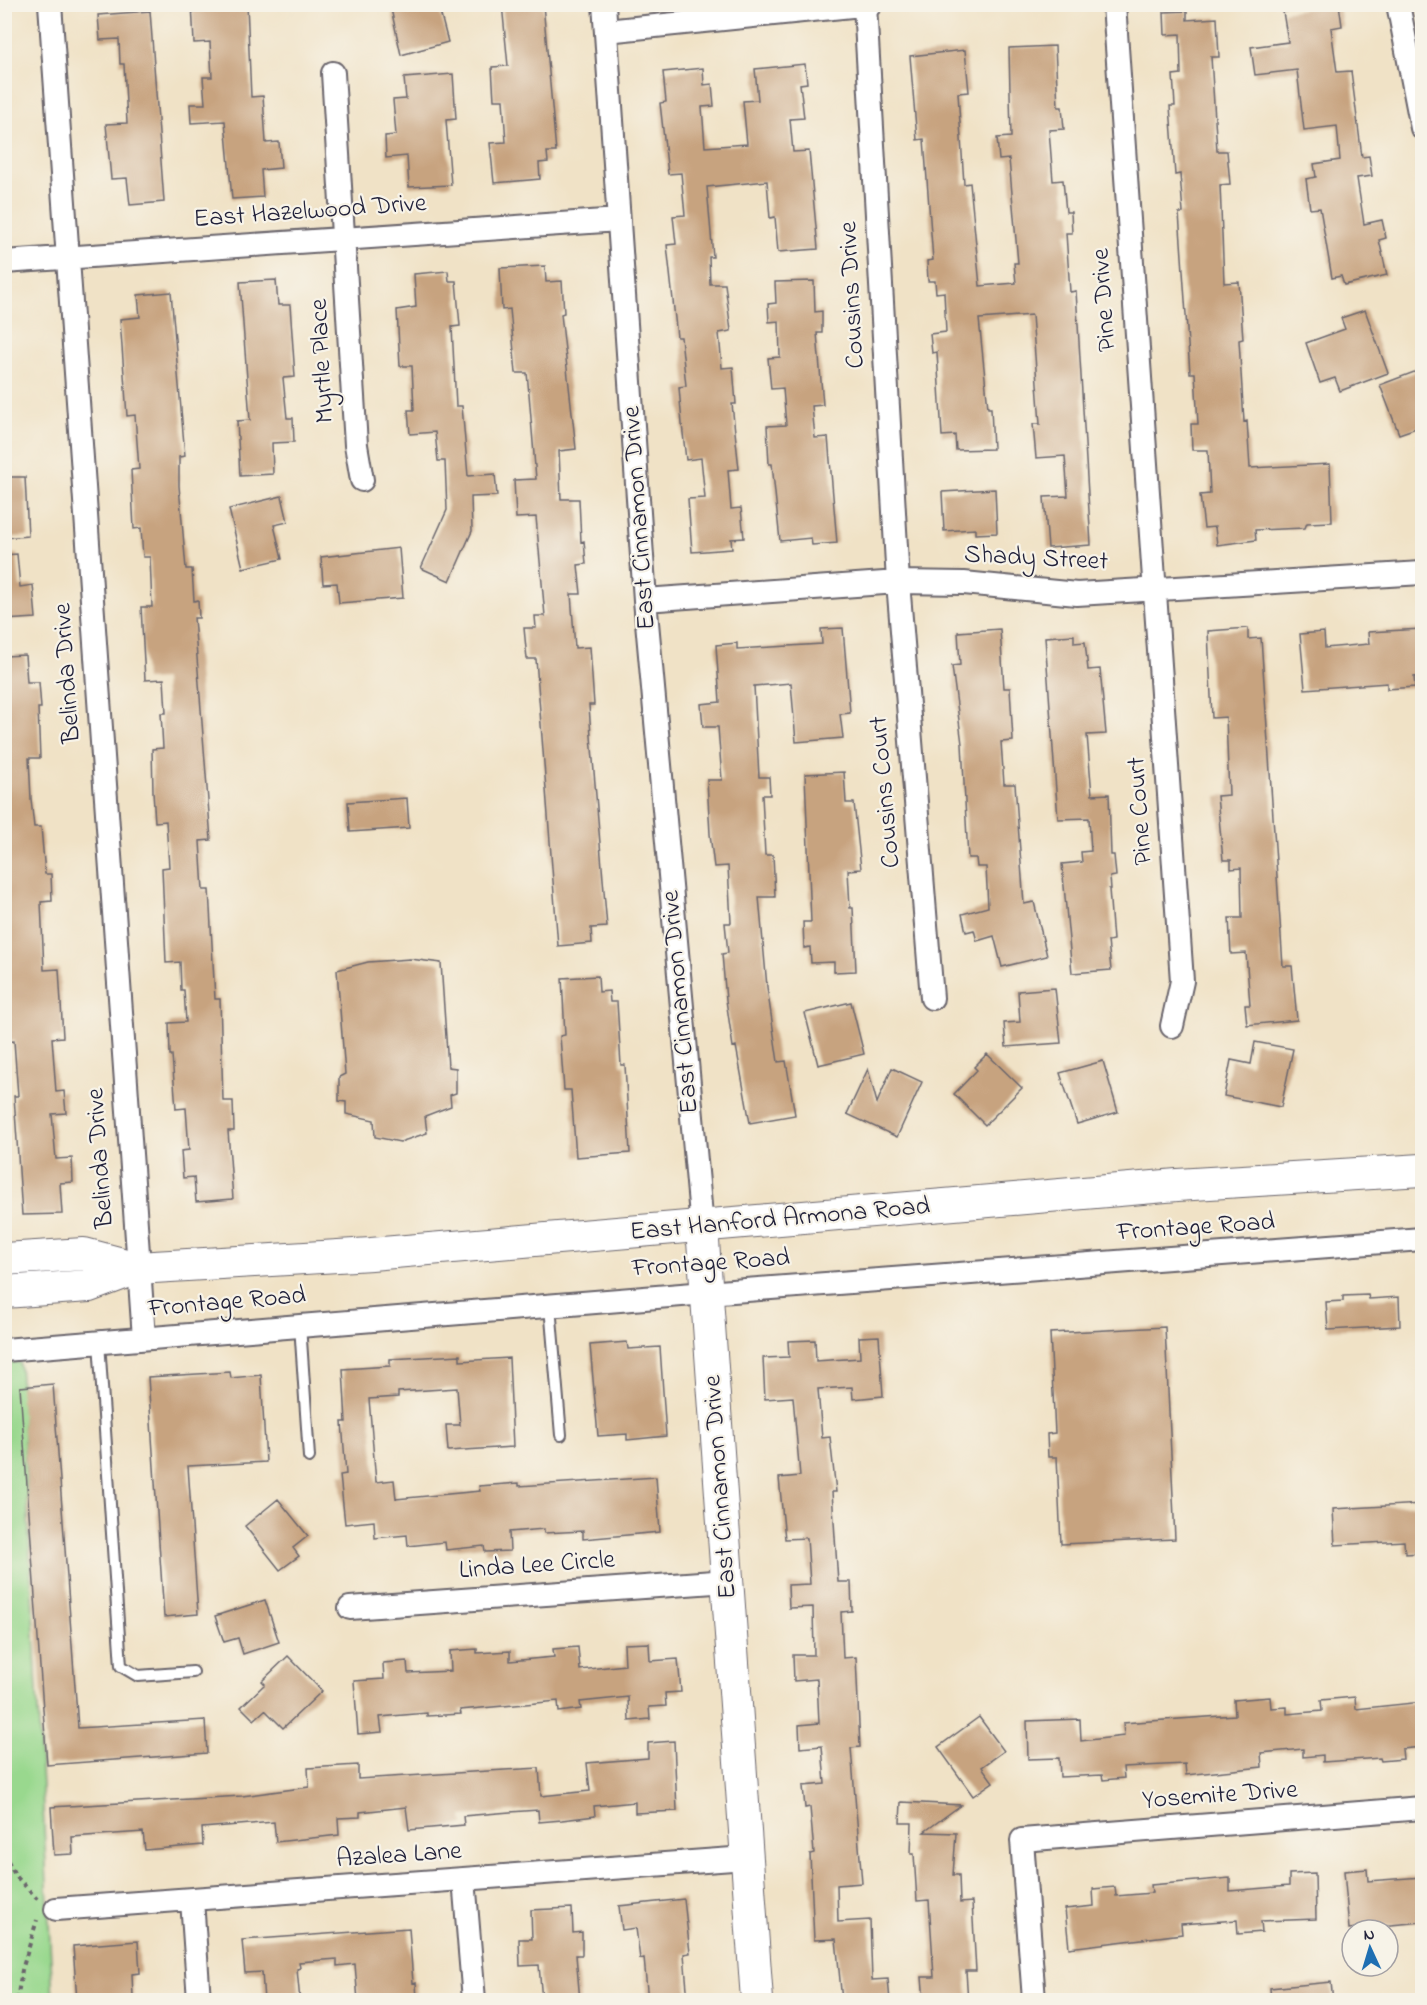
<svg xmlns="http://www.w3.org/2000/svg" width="1427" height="2005" font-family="'Indie Flower',sans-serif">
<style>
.green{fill:#99d88e;stroke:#5e7d64;stroke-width:1.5}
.building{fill:#c7a37f}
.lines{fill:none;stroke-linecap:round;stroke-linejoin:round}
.lane-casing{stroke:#6a656c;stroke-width:14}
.street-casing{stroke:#6a656c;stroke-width:26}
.secondary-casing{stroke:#6a656c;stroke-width:34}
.path{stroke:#6a656c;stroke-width:4;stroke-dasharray:4.5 4.5;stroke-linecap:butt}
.lane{stroke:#fff;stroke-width:10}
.street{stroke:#fff;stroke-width:22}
.secondary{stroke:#fff;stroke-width:32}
.labels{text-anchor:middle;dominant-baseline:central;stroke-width:4.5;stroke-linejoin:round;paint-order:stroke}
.street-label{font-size:26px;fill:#22223b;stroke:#f7f3e8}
</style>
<rect width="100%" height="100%" fill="#f7f3e8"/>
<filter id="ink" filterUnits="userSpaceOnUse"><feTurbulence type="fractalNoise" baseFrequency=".0167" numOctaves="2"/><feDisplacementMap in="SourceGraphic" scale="12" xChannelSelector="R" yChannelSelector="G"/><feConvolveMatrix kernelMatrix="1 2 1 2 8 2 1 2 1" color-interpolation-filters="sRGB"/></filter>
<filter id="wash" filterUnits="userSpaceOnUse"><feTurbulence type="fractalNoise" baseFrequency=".008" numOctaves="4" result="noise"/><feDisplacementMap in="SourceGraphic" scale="24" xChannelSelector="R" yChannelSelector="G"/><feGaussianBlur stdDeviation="1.35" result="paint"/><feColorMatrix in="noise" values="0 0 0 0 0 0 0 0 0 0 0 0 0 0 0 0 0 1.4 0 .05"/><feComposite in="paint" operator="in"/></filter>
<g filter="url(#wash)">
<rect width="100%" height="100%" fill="#f0e2c6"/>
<!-- green -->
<path class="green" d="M20,1362L53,2000H5L4,1363Z"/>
<g id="blocks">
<!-- building -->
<path class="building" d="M192,4H247L251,97L263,96L266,143L279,142L281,168L261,170L263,197L232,199L225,121L191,123L190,104H205L203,77H212L210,42L194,43Z
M390,4H438L448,42L401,55Z
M502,4H543L556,152H547L548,162L539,163L540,179L494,183L490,143L506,142L503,100H494L492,67L508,66Z
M1339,4L1342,26L1331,28L1337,72L1351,71L1362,157L1369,156L1372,176L1357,178L1364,224L1382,220L1386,238L1379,240L1387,275L1344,285L1341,276L1332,278L1320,208L1310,209L1306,179L1316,177L1314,164L1340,160L1337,126L1304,130L1297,70L1255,75L1251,47L1288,42L1283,12Z
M150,11L164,202L130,205L127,178L111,179L106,124L127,123L124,64H120L119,39L100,40L98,15Z
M1187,11V20L1217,18L1219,57H1211L1217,151H1227L1230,184L1220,185L1224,283L1239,282L1243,339L1239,340L1244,422L1247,421L1250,468L1330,464L1332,522L1307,523L1305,528L1255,530L1256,540L1217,545L1215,527L1204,528L1200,495L1210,494L1208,450H1192L1191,424H1198L1195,373H1190L1179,213H1183L1180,174L1175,175L1170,106H1175L1173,75L1181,74L1180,34L1165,35L1164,12Z
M1055,46L1058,107H1062L1064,129L1049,130L1053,181L1063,180L1066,212H1071L1072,233H1066L1070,292L1076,291L1091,545L1048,548L1044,497L1068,496L1065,456L1036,458L1033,424H1040L1032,315L979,319L988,408H991L993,449L956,450L955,435L942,436L937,352L932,353L930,334L946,332L944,292L936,293L935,281H928L927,261L933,260L924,139L917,140L910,56L965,50L969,92L958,93L964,184L970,183L980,286L1016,283L1014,263H1018L1009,159L999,160L997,138L1011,137L1009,48Z
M805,64L807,83L800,84L804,118L790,119L793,152L809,151L818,249L778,252L775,217L770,218L767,181L707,187L713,257H709L710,284H725L731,331L719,333L722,368L733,367L736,404H732L739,469L728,470L731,509L741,508L744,538L731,539L732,549L692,552L688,499L705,498L701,458L686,460L682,424L679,387L686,386L681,337H677L667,245L676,244L673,216L685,215L681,173L668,174L660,103L666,102L663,72L703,68L704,85L712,84L714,106L702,107L705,147L747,144L743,101L758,100L755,69Z
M453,74L456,119L446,120L451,185L409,187L407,156L386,158L385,136L396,135L393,100L406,99L404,78Z
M545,266L546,282L562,281L564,313L561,314L576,449L559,451L561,499H579L581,542L584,541L586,564L578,565L581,594H571L575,648L590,647L594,705H589L591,736L607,927L591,928L592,943L558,946L536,659H527L524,628H536L535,616H545L536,517L516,518L514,480L536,479L529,394L527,373H516L510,309L502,310L500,268Z
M448,271L449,281H456L460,326L452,327L456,406H462L468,476L495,474L497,496L471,497L472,531L450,581L421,568L447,510L445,461H438L435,432L410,434L408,410H414L412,366H400L397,310L416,307L414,274Z
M276,280L278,305H290L295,377L283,378L287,418H293L294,442L272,443L273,474L240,476L237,421L250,420L240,282Z
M814,281L815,312L822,311V333H817L823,405L812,406L815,438L828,437L837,543L812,545L811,538L780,541L772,464H769L767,426L786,425L783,388L771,389L768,358L780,357L779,321L769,322L768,304L776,303L775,282Z
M171,292L185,456L179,457V486L186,569H192L194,601L198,600L199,618H194L211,840L200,841L203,890H209L215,999H220L223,1101H233L234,1131H228L233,1199L196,1202L194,1177L183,1178L181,1151L189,1150L186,1108L176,1109L172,1055H170L169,1023L186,1022L184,990H181L180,962L166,963L162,868L169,867L166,821L155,822L153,792L152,749L163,748L161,713H166L164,679L145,680L141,607H152L150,557H143L141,528L134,529L131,470L139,469L135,415L127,416L120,319L140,317L138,295Z
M1365,310L1388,373L1340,391L1335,378L1320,383L1306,343L1345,329L1341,318Z
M1422,369V426L1399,434L1380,385Z
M4,477H25L28,536L4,538Z
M995,489L997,533L975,534V529L944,531L942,492Z
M282,496L288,522L274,525L282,559L243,568L229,509Z
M399,548L403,598L339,603L337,583L323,584L321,557Z
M17,554L20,587L33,585L36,618L4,620V555Z
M843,628L850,713L840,714L843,738L796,742L791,683L754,686L759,777H769L770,795H762L765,855H773L775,897H759L767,987L778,1062L786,1061L795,1115L750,1123L736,1046L733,1047L726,1000L722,954L728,953L725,923H731L728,866L714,867L710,834L707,780H722L718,727H703L701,704L720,702L716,645L737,643V649L822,644L821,629Z
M1248,628V639L1261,638L1283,966H1292L1297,1020L1247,1025L1245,1005H1250L1246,953L1231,954L1229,918H1242L1241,868L1231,869V860H1223L1217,796L1229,795L1226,717L1212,718L1208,631Z
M1000,629L1004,688H1010L1013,741L1001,742L1004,784H1015L1024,904L1034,902L1047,956L1002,967L994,936L977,941L974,930L966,932L962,914L988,907L986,867H977L976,858H968L962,744L952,666L960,665L958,632Z
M1422,629V676L1414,677L1415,687L1387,689V683L1305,689L1300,634L1324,632L1325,648L1369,644L1368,632Z
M1074,635V643L1085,642L1088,670L1100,669L1106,734L1087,735L1092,795L1109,794L1111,855H1114L1116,876L1110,877L1111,889H1109L1113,940L1108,941L1111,970L1072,973L1062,864L1082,862L1081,852L1091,851L1089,818L1058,819L1045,637Z
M25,655L27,682H39L41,708H38L40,758H29L31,799L34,827H41L45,874H51L52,901L41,902L44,970L59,969L63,1037L52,1038L56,1092L64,1091L66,1113L52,1114L56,1159L72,1158L73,1182L60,1183L62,1214L22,1215L14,1096H18L14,1041L4,1042V656Z
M844,772L846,803H854L861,869L848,870L850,908H853L856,971L834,972V962L811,963L810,947L804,948L803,922H811L805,774Z
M407,798L409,828L350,832L348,802Z
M410,959L441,963L448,1067L456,1068V1093L450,1095L451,1106L425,1116L427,1133L400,1142L375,1137L374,1120L346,1114V1102L339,1101V1077L345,1074L337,970L368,962Z
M598,976L599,992L609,991L610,1002H617L621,1065H625L630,1153L576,1157L571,1090H564L560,1036L565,1035L562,978Z
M1055,988L1061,1043L1006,1047L1004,1023L1020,1022L1018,991Z
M851,1002L864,1054L818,1065L805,1013Z
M1255,1042L1293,1049L1281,1107L1224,1096L1231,1060L1251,1064Z
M987,1054L1022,1088L985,1125L954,1094L977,1070L974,1067Z
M1103,1061L1118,1112L1077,1124L1060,1073Z
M892,1068L922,1082L897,1137L847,1114L868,1069L877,1103Z
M1368,1295L1369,1299L1399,1297L1400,1326L1328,1330L1326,1302L1343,1301V1296Z
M1165,1327L1175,1539L1061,1544L1057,1457H1048L1047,1434L1055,1433L1050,1333Z
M879,1336L883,1396L853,1399L852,1387L818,1389L822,1438L830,1437L836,1492H832L838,1582H851L852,1611L841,1612L843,1658L856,1657L860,1747L851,1748L862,1883L837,1885L838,1922L870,1920L872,1980L888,1979L890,2001H842L836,1939L814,1940L810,1854L814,1853L810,1807L805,1808L803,1786L825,1784L822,1746L800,1748L799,1725L819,1723L817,1679L794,1681L793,1655H814L813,1607L789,1608L788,1585L810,1584L807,1538L785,1539L779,1478L800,1476L793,1397L765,1399L763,1358L789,1357L788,1341L815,1340L816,1361L860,1358L859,1337Z
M627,1342L628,1349L660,1347L666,1436L627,1440V1434L598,1436L590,1345Z
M460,1355V1361L509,1358L513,1447L448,1451L446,1425H460L457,1388L398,1392V1397L369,1399L376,1482L394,1480L396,1499L480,1491L479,1486L519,1483V1486L656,1477L660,1532L583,1539V1531L544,1533V1529L509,1532L510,1551L485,1552L484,1546L446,1550L445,1542L408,1546L407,1535L375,1538L374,1521L345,1524L340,1475L346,1474L342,1422H346L343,1369L390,1366V1359Z
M230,1372L231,1378L261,1375L266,1462L188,1466L198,1614L164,1617L148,1377Z
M53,1384L78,1728L205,1720L207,1753L47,1765L20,1387Z
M278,1499L308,1536L293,1548L299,1556L280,1570L245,1526Z
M1422,1504V1553L1405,1554L1404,1541L1335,1545L1333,1509Z
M265,1600L279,1642L243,1654L238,1638L224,1642L215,1616Z
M649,1643L650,1661L678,1659L681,1692L665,1693L666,1706L649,1707L650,1719L629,1721L628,1697L580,1702L581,1709L559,1712L558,1701L460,1710L461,1714L427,1716V1713L380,1717L382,1732L358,1734L354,1681L384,1679L383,1663L407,1661L408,1673L451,1671L450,1651L477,1649V1653L510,1651V1661L554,1657L553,1649L578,1647L580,1670L625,1665L624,1644Z
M288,1656L322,1691L283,1728L265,1710L254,1720L241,1707L265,1684L262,1681Z
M1270,1697L1271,1708L1287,1707V1714L1322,1711L1321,1700L1355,1697L1356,1709L1422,1702V1747L1402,1749L1403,1759L1381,1761L1380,1758L1323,1762V1755L1303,1757V1749L1261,1753L1262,1767L1186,1775L1185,1764L1123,1767L1124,1778L1103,1780L1102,1775L1060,1777L1059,1758L1028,1759L1027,1721L1080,1719L1081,1741L1124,1736L1123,1723L1235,1715L1234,1700Z
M979,1717L1004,1751L982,1767L993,1782L973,1796L938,1747Z
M674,1741L677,1811L635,1813V1802L594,1806L595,1816L562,1820L539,1822L538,1810L510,1812L463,1816L464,1825L409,1830L406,1807L360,1812V1817L338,1818L339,1835L276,1842L274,1822L202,1828L203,1845L145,1850L143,1832L72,1837L73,1854L54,1855L51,1807L242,1796L309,1787L308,1768L358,1765V1779L539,1768L541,1796L590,1791L587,1763L648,1758V1743Z
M901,1802L961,1805L924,1832L956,1833L953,1875H959L960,1903L972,1902L976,1971H966L968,2001H924L922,1977H934L929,1900L917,1901L914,1854H911L912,1823H900Z
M1367,1869L1368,1881L1422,1877V1922L1349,1929L1344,1871Z
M1315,1873L1316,1919L1261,1921L1262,1932L1238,1934L1237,1920L1181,1924L1182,1934L1069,1948L1065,1909L1094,1906L1093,1889L1115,1887L1116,1896L1152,1893L1151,1885L1230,1878V1891L1289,1886V1874Z
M684,1899L690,1953L684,1954L688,2001H648L644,1958L640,1959L636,1928L622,1930L619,1906Z
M572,1908L573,1933L582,1932V1955H576L580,2001H542L539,1965L520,1966L519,1939H532L531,1910Z
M409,1928L413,1983L416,1982L417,2001H358L355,1964L337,1966V1959L299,1962L300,1968L297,1969L300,2001H264L262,1972L245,1973L242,1940Z
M138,1941L140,1973L132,1974L133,1997L77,2001L73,1946Z
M1331,1982L1333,2001H1271L1270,1988Z"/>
</g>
</g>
<g filter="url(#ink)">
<use href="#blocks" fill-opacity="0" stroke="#6a656c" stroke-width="1.5"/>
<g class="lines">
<!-- lane casing -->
<g class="lane-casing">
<path id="lane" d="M550,1306L561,1435
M300,1325L309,1457
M99,1342L121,1666L138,1676L193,1672"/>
</g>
<!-- street casing -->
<g class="street-casing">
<path id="street" d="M50,4L144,1338
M604,4L645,600L702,1227
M1114,4L1182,981L1172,1026
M1398,4L1422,128
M865,5L898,582L932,998
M606,31L871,4
M333,73L356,445L362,480
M4,262L619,220
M645,600L898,582L964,583L1077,594L1422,573
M4,1350L706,1293L1422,1239
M350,1608L728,1581
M464,1879L474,2000
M192,1900L199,2000
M56,1909L746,1858
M1034,2000L1022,1840L1422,1808"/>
</g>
<!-- secondary casing -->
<g class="secondary-casing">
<path id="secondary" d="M702,1227L757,2000
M4,1259L84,1254L137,1268
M4,1292L89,1286L137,1268L371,1254L1177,1185L1422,1170"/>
</g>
<!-- path -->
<path class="path" d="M4,1853L15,1875L37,1899
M17,2000L22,1970L37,1920"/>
<!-- lane -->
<use href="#lane" class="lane"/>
<!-- street -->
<use href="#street" class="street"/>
<!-- secondary -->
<use href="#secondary" class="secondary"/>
</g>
</g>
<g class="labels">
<!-- street labels -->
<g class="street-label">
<text transform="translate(310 212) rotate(-4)">East Hazelwood Drive</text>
<text transform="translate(853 295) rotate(-93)">Cousins Drive</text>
<text transform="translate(1105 300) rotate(-94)">Pine Drive</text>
<text transform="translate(323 361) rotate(-93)">Myrtle Place</text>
<text transform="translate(640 518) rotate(-94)">East Cinnamon Drive</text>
<text transform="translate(1036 559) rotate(3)">Shady Street</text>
<text transform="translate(68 673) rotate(-94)">Belinda Drive</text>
<text transform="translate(886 792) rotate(-95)">Cousins Court</text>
<text transform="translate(1141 811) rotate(-94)">Pine Court</text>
<text transform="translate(681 1002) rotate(-95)">East Cinnamon Drive</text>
<text transform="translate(101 1158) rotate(-94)">Belinda Drive</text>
<text transform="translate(780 1220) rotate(-5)">East Hanford Armona Road</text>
<text transform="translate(1196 1228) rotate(-4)">Frontage Road</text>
<text transform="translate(711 1264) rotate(-4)">Frontage Road</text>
<text transform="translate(227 1303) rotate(-5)">Frontage Road</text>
<text transform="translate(721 1487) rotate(-94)">East Cinnamon Drive</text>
<text transform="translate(537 1566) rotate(-4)">Linda Lee Circle</text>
<text transform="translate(1220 1796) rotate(-4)">Yosemite Drive</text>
<text transform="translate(399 1856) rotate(-4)">Azalea Lane</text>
</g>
</g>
<!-- margin -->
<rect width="1427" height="2005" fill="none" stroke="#f7f3e8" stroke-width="24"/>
<!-- north arrow -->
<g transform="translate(1370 1948) rotate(356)"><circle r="28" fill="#f7f3e8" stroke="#a29fa3" stroke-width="1.5"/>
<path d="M0-4.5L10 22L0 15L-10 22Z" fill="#1f6fb2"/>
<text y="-9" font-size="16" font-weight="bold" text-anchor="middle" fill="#22223b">N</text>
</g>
</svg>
